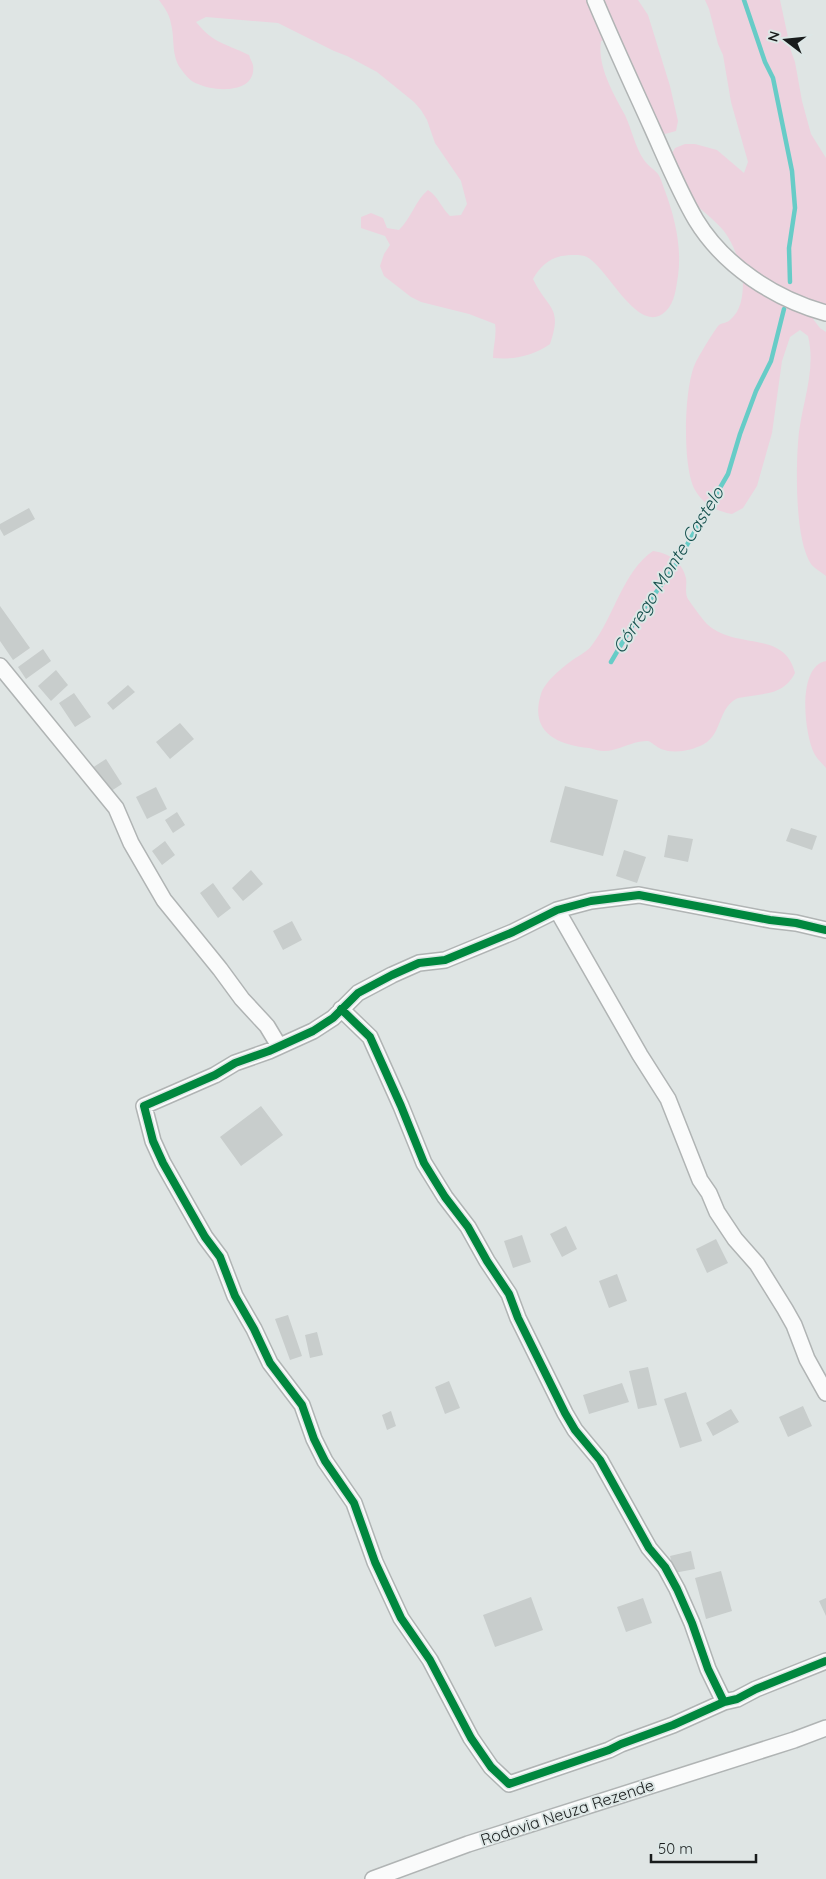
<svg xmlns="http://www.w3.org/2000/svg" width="826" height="1879" font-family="Quicksand,sans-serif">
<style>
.green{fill:#edd2de}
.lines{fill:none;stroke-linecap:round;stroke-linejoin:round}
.stream{stroke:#67ccc7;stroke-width:4.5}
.building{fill:#c8cdcc}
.minor-casing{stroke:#b0b4b4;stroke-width:18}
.minor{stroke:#fafbfb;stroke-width:15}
.cycleway-casing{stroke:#dde7e6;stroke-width:11}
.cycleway{stroke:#00873e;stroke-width:8}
.labels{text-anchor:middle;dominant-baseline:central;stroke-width:4;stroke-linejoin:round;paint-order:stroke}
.street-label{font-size:16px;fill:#191c1c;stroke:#dde7e6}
.water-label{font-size:18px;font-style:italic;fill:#144f4c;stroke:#dde7e6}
</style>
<rect width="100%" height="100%" fill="#dfe5e4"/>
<!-- green -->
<path class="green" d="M159,0H638L648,15L670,86L678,121L676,131L665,134L655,128L631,61L621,42L611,38L601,41C597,66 613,93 625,115C632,130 635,147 644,160C648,166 654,169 658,174C661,178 663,186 665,191C675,218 682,247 678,276C676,288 675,302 666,311C639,338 608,268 587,257C581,254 569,255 561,256C548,259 539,268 533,279C548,310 563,306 550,344C533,356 514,360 493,358C493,346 497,336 495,324L469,314L421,302L411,297L384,276L380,266L384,254L390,245L385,236L361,228V217L371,213L383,218L387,228L399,230C412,217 415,201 428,190C439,197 441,208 450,216L461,215L467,204L461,181L435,143L427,120L421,110L414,102L377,72L347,56L334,51L278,23L206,17L196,22C214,44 225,43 249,55C250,58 252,62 253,65C257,94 215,92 198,84C191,82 185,75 181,69C171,56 175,39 171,24C170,15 164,7 159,0Z
M705,0H780L791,51L795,62L802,101L811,134L826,158V309L820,310L813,319L820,328L826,332V576C821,572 814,568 811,564C795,540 796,471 798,443C800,407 817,372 808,336L800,330L790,337L782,361L772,433L757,486L743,508L732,514C716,511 704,505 695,490C682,467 684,388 695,364C698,357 715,329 719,325C722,323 727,323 730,320C741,311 743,296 743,282C742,266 733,242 723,230C713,218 700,210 690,198C682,186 676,170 670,157L675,148L685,144H695L717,150L744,173L748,162L731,102L723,55L718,44L709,9Z
M653,551C668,553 682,561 686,578C687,584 685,591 687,597C688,600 704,621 707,624C736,651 784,629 795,673C785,692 771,693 751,696C747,697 740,697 736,699C718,709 722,734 704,744C691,751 674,754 661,749C656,747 652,742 648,741C634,740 618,751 604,751C599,751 594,749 589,748C557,745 529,732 541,694C545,681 563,667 574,659C580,655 588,651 592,645C614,617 623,571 653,551Z
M826,661V768C822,763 816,758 814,753C804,733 797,666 826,661Z"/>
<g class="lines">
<!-- stream -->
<path class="stream" d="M744,0L765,62L773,78L792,171L795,208L789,248L790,282
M611,662L635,621L673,569L728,474L740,434L756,391L771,361L784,309"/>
</g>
<!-- building -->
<path class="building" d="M29,508L35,519L4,536L0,529V524Z
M0,606L30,648L13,660L0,641Z
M43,649L51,661L26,679L18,667Z
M56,670L68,685L51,701L38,686Z
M128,685L135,692L113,710L107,703Z
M74,693L91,717L75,727L59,703Z
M180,723L194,739L170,759L156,742Z
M106,759L122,784L108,793L92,768Z
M565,786L618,800L603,856L550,842Z
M156,787L167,809L147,819L136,797Z
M177,812L185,825L173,833L165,820Z
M791,828L817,836L812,850L786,841Z
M668,835L693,839L688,862L664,857Z
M165,841L175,855L162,865L152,851Z
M624,850L646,857L637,883L616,876Z
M251,870L263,884L243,901L232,888Z
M213,883L231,908L218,918L200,893Z
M292,921L302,940L283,950L273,931Z
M261,1106L283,1135L241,1166L220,1137Z
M566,1226L577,1249L562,1257L550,1234Z
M522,1235L531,1262L513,1268L504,1241Z
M716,1239L728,1263L707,1273L696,1249Z
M617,1274L627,1301L609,1308L599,1281Z
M288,1315L302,1356L290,1360L275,1319Z
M317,1332L323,1355L310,1358L305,1335Z
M648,1367L657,1405L638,1409L629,1371Z
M449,1381L460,1408L445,1414L435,1387Z
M622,1383L629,1402L589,1414L583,1395Z
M686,1392L702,1441L680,1448L664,1399Z
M803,1406L812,1426L788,1437L779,1417Z
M731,1409L739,1422L713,1436L706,1423Z
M391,1411L396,1426L387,1430L382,1415Z
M691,1551L695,1569L674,1573L670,1556Z
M721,1571L732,1611L706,1619L695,1578Z
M531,1597L543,1630L495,1647L483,1615Z
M643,1598L652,1623L626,1632L617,1607Z
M826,1598V1616L819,1601Z"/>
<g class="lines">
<!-- minor casing -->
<g class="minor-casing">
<path id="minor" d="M595,0C613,43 633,86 652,128C666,159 679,191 696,220C724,266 775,299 826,313
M0,666L116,808L131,843L164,900L220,969L242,999L267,1026L279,1046
M557,910L640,1055L668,1099L700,1180L709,1193L717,1212L735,1239L757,1264L785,1309L794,1325L807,1359L826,1393
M826,930L796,923L770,920L639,895L591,901L557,910L513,932L445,960L419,963L392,975L358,993L333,1018L313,1031L269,1051L235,1063L215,1075L144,1106L153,1141L163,1163L205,1237L220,1257L235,1296L254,1329L270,1363L302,1405L314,1439L325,1461L354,1503L375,1562L401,1618L430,1660L471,1738L491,1767L509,1784L609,1750L621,1744L673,1725L724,1702L737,1699L756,1689L826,1661
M341,1009L370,1037L401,1106L424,1163L445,1197L468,1227L487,1261L509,1294L518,1318L565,1413L575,1430L600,1460L649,1548L665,1567L677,1589L692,1623L708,1669L724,1702
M373,1879L468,1844L794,1740L826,1728"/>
</g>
<!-- minor -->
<use href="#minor" class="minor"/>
<!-- cycleway casing -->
<g class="cycleway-casing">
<path id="cycleway" d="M826,930L796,923L770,920L639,895L591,901L557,910L513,932L445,960L419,963L392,975L358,993L333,1018L313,1031L269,1051L235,1063L215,1075L144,1106L153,1141L163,1163L205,1237L220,1257L235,1296L254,1329L270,1363L302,1405L314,1439L325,1461L354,1503L375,1562L401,1618L430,1660L471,1738L491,1767L509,1784L609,1750L621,1744L673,1725L724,1702L737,1699L756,1689L826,1661
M341,1009L370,1037L401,1106L424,1163L445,1197L468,1227L487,1261L509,1294L518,1318L565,1413L575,1430L600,1460L649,1548L665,1567L677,1589L692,1623L708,1669L724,1702"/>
</g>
<!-- cycleway -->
<use href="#cycleway" class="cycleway"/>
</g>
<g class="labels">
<!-- street labels -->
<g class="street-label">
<text transform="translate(567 1812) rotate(-18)">Rodovia Neuza Rezende</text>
</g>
<!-- water labels -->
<g class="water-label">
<text transform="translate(668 570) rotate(-58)">Córrego Monte Castelo</text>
</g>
</g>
<!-- north arrow -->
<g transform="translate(786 40) rotate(286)" stroke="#dde7e6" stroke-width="4" paint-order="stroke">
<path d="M0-4L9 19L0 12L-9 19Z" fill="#191c1c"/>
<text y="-8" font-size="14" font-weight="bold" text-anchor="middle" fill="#191c1c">N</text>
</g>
<!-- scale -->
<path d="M651 1854v8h105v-8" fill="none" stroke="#191c1c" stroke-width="2.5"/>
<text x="658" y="1854" font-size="15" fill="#191c1c" stroke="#dde7e6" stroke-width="4" paint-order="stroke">50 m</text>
</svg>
